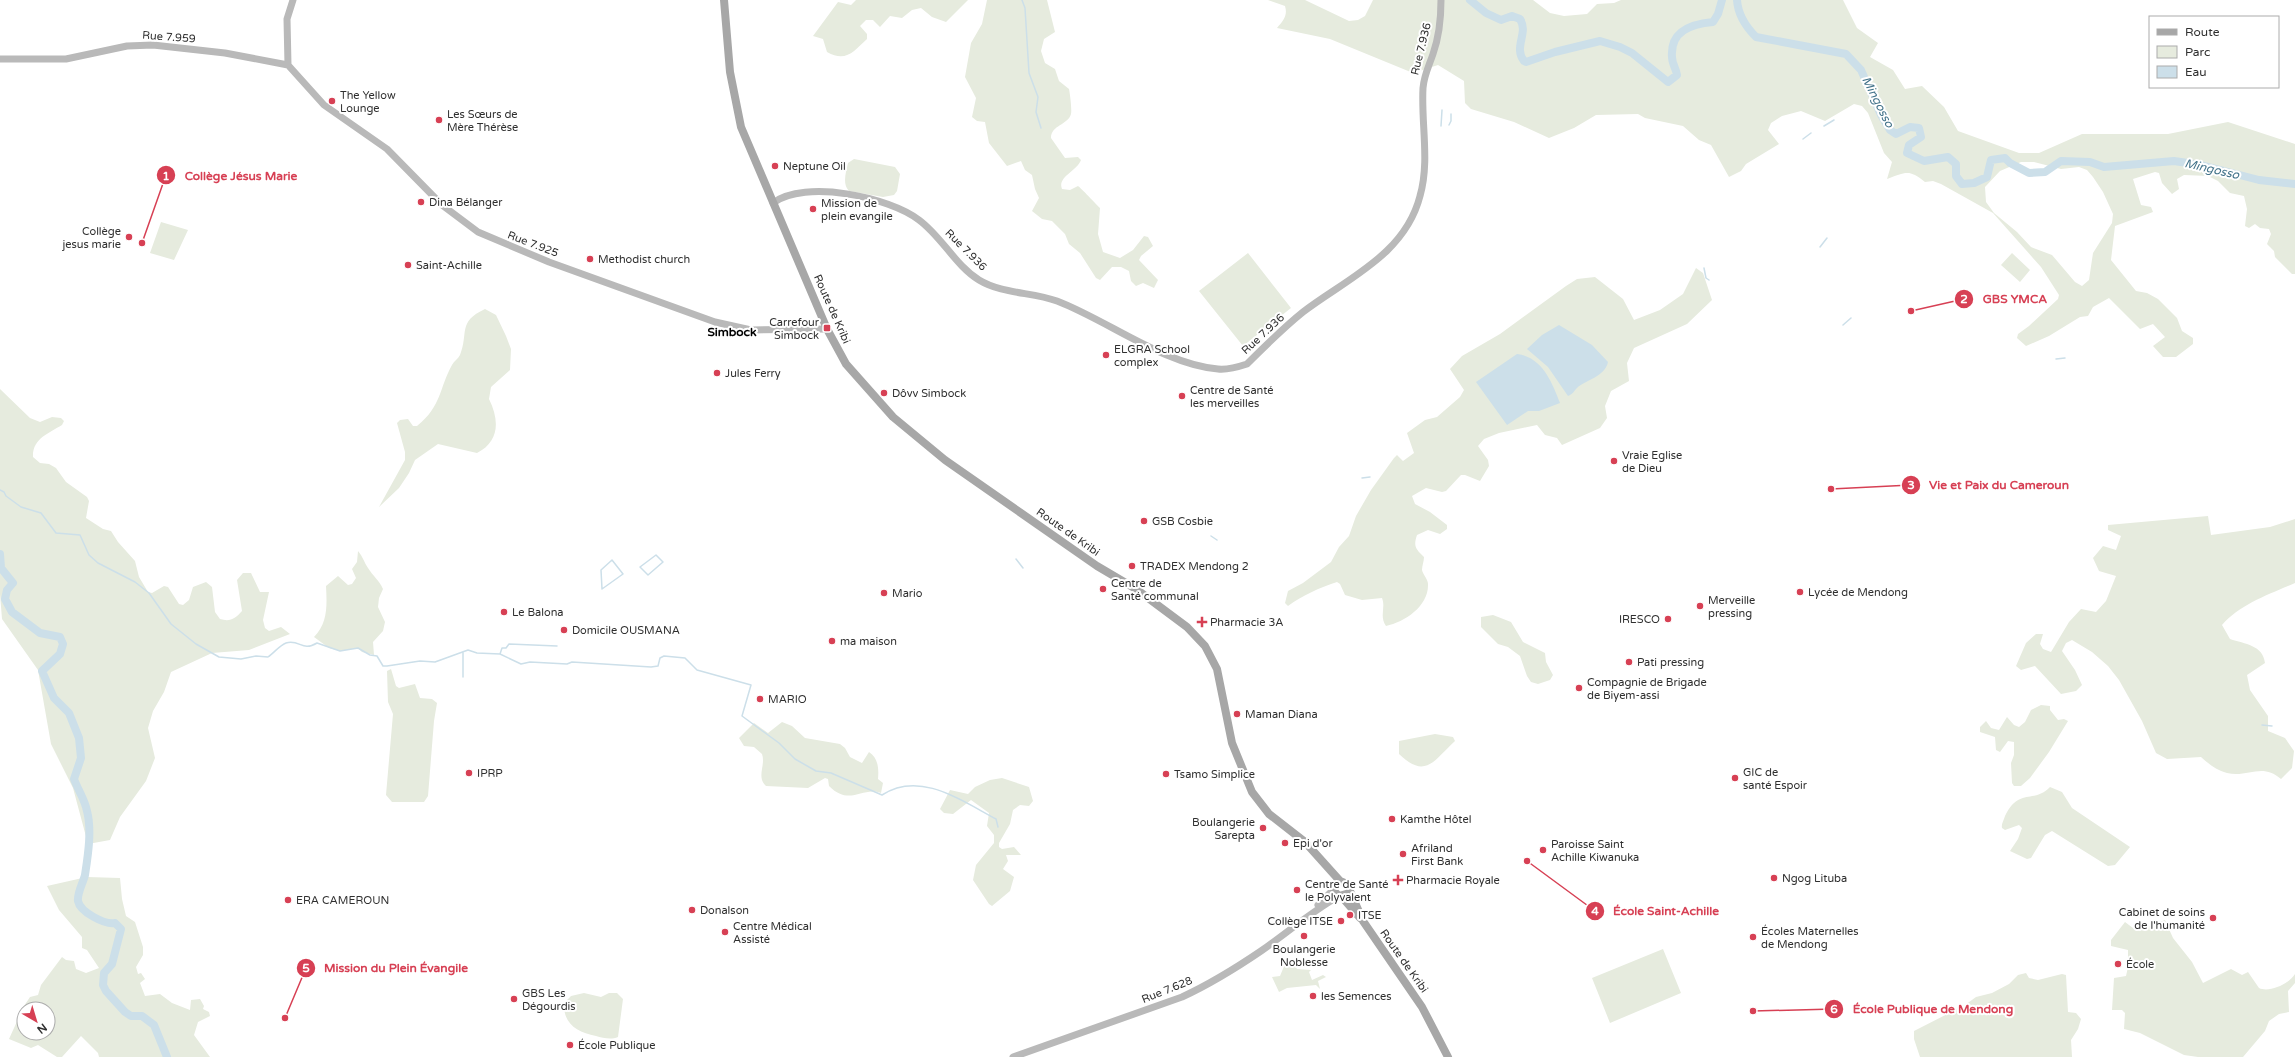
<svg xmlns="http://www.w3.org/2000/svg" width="2295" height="1057" font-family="'Varela Round',sans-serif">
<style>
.green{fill:#e6ebde;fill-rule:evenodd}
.water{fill:#ccdfe9}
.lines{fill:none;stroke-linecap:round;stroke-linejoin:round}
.stream{stroke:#ccdfe9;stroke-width:1.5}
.river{stroke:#ccdfe9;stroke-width:8}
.secondary{stroke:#b9b9b9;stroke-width:7}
.primary{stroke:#a7a7a7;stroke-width:8}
.poi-dot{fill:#d74054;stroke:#fff;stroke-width:1.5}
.labels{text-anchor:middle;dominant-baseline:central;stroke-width:4;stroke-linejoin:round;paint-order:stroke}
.street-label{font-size:11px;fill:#2f2f2f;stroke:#fff}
.poi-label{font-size:11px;fill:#2f2f2f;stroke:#fff;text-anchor:start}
.water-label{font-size:12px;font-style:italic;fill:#43738a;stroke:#fff}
.neighbourhood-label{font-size:12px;font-weight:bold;fill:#000;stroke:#fff}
.leader{fill:none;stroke:#d74054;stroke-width:1.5}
.callout-dot{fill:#d74054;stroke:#fff;stroke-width:1.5}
.mark-label{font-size:12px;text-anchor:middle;font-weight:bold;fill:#fff}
.callout-label{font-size:12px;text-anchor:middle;font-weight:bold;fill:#d74054;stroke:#fff;stroke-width:4;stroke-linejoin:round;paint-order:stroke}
</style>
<rect width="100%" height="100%" fill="#fff"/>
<!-- green -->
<path class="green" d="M856,0H968L946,22L932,17L921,8L912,10L902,18L890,16L880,27L873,20H866L860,26L867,34V39C854,51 846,63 827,52L823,39L813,36L838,2L851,5Z
M987,0H1047L1055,32L1044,39L1041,51L1045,63L1055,69L1059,81L1069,89C1070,94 1072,110 1071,114C1068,125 1051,125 1051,138L1065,158L1078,157L1081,160C1077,171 1057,177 1062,189L1070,190L1078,186C1080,187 1097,205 1100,208L1098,234L1103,252L1120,258L1133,250L1144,236L1148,237L1153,246L1141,256L1139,260L1158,280L1154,288L1143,283L1136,286L1131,281L1129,271L1121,267H1112L1100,280L1096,278L1080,253L1069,244L1065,234L1052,221L1042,219L1032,211L1039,198L1035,189L1032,175L1025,170L1021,161L1007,166L989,143L985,122L977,121L972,117L976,98L965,77L971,43L982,24Z
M1268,0H1305L1349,21L1358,20L1365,16L1373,0H1533L1550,13L1564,16L1587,14L1597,4L1614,3L1621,0H1843L1857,28L1878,43L1870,57L1893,70L1905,89L1922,86L1944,107L1958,131L2019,153H2039L2082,134H2168L2228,122L2295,144V274H2292L2275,257L2274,251L2267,244L2271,234L2269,229L2260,228L2255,224L2249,228L2245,226L2247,209L2244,196L2230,193L2218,181L2208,176L2184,175L2177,179L2179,189L2172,194L2162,183L2159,173L2155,172L2133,179L2141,205L2151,207L2153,212L2115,226L2111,260L2136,291L2147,293L2158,299L2177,318L2182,331L2193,338V344L2176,357H2163L2153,346L2165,337L2153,324L2140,329L2109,298L2093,307L2088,316L2080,317L2049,336L2026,346L2017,338L2018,334L2029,326L2058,299L2059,295L2041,267L1993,213L1941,184L1933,181L1925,182C1909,169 1906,172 1887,179L1892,162L1884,153L1868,113L1862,106L1854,104L1825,121L1801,111L1782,116L1771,123L1768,130L1779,144L1746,164L1741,171L1729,177L1711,145L1699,140L1683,126L1645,118L1638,114L1596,115L1574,128L1549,138L1514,122L1471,109L1465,103L1464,81L1438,65L1413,73L1330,39L1277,28C1283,21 1288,16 1285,6ZM2021,162H2034L2061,169L2079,167L2087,170L2093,177L2103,192L2113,214L2112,223L2093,253L2089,280L2082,286L2075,282L2052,255L2031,247L2017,232L1994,213L1986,202L1985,187L2000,171Z
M854,159L895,167L900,174L897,191L894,195L883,197L849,191C842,184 846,172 848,163Z
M161,222L188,230L174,260L150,253Z
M1248,253L1291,308L1243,346L1199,291Z
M2012,253L2030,270L2020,282L2001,265Z
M1696,268L1703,273L1712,300L1687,324L1634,348L1627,363L1629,381L1611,391L1605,406L1607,418L1600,428L1562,445L1557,438L1545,435L1537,425L1499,433L1484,439L1478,446L1488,460L1489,466L1480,481L1465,475H1461L1446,491L1442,492L1426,488L1412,496L1415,504L1430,512L1447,525V529L1440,534L1428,530L1417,535C1413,547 1416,549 1424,557C1424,561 1422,566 1422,570C1423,575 1428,579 1428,584C1429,606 1405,622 1386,626C1379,616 1386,608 1382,598L1362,600L1345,595L1340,584L1337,582C1319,588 1303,595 1288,606L1285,603L1288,591L1303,583L1331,562L1339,547L1349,536L1356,516L1371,490L1394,458L1397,455L1403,461L1414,453L1407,433L1425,420L1437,417L1460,397L1464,390L1450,369L1462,356L1500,334L1566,286L1577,279L1595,277L1623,299L1634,320L1660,310L1683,294Z
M485,309L496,315L506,336L511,349L510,370L491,387L489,399C500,421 499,442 477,453L438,444L415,460L409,473L399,488L379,507L405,460V452L397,423L400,420L408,419L413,426H417C442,406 439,388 452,365C454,361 458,359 460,355C469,333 457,322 485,309Z
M0,389L30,418L40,422L52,417L61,418L64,421L62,425C49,433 32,439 33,457L40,463L49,464L56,468L66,482L87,497L89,501L86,518L103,529L111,531L118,542L135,561L139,577L148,592L152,593L164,586L168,587L179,604L183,605L189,600L193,587L206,582L212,587L215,612L220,619C230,622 235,619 242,611L237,580L243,573H251L260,592H269L263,620L265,628L269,631L281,627L290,634L249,650L212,653L171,672L164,692L153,711L148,728L155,758L146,781L120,817L110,840L88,844L73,788L51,744L38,670L2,619L0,594Z
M2208,516L2211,535L2270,527L2295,519V583C2270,594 2240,604 2222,625L2230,639C2245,644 2263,645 2265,663L2247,675L2250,690L2268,716V731L2285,738L2294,751L2292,768L2281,779C2262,762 2248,778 2227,773C2216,770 2209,764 2201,757L2167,759L2156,753L2142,721L2119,680L2108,666L2092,652L2072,640L2066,643L2062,651L2075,670L2082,685L2076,691L2061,694L2035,666L2021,670L2016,666L2026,643L2036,634H2043L2040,644L2043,649L2051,652L2069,622L2081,609L2096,612L2106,601L2116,576L2099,571L2093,558L2103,546L2116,550L2121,536L2108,530V525Z
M358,551C363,557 364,562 368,568C373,576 379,580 383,589L379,598L378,607L385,622L383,631L373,642L374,655L362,652L358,648L340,651L329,648L314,637C328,623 327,605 326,586L338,576L348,585L352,584L356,578L352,569L357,562Z
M1493,615L1511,622L1523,642L1545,653L1546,662L1553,675L1550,680L1538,684L1531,682L1527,676L1520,656L1508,647L1498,644L1481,627V617Z
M391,669L396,686L399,688L415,684L420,698L432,699L437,703L434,721L428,796L424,802H392L386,795L393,714L388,702L387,671Z
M2041,705L2050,706V710L2058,720L2064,719L2068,721L2049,752L2030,778L2021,786H2014L2012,783L2011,763L2014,755V742L2008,741L2000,752L1996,750L1995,737L1980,732V727L1986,721L1991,728L1999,730L2007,717L2014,725L2019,727L2025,722L2031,710Z
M782,722L792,726L805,738L840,744L845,748L850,757L862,763L869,752C878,758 879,768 878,779L883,783L881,793C862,786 850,807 829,786L828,779L825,778L808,788L766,786C756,777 766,765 762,754L754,747L744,746L739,738L754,723L768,733Z
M1435,734L1453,737L1455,741C1434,760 1426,780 1399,754V741Z
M1002,778L1029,787L1033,801L1029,806L1020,805L1013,810L1010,824L999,843V847L1002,849L1014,847L1021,855H1006L1008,861L1003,869L1014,877L1010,891L992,906L989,904L973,880L976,865L994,843V835L987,826L989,813L971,800L953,814L944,813L940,809L950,790L968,794L975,787L990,780Z
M2050,787L2062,792L2072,808L2130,847L2115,865L2108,866L2052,831L2045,835L2031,858L2027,859L2010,851L2018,839L2022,828L2019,825L2005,830L2002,828C2001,824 2004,820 2005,816C2019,787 2034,804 2050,787Z
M87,877L120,878L122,899L126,916L135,922L143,947V955L136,967L138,974L141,973L145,979L140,983L145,996L160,994L172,1003L190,1010L191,1000L200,999L204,1006L203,1009L209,1012L210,1016L198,1022L194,1035L210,1057H99L98,1053L81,1036L62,1057H57L38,1045L31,1048L9,1039L24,1006L30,997L38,995L41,985L62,957L66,960L74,961L76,969L86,973L99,968L87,950L82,948V937L59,910L47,886ZM24,1009H48V1033H24Z
M2165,920L2173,938L2192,962L2203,983L2231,969L2242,975L2248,972L2259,988C2269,993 2289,984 2295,974V983L2288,991L2289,1012L2279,1014L2269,1021L2265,1031L2243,1057H2198L2184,1055L2140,1033L2124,1029L2125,1013L2122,1010H2112L2114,978L2126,976L2128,967V950L2111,946V940L2125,922L2137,931Z
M1663,949L1681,993L1610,1023L1592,978Z
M1293,962L1297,969L1311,970L1309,972L1312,980L1323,975L1326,977L1318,981L1320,989L1316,985L1287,988L1279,992L1272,977L1280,976L1285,964Z
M2026,973L2029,978L2038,980L2062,974L2066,975L2068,1012L2076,1013L2081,1019L2078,1029L2071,1040L2072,1057H1920L1914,1039V1031L1965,1005L1976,997L1992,993L2009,984L2018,975Z
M584,993L601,997L609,993H617L623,999L618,1037C611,1040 603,1038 596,1036C577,1032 563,1024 564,1003L571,996Z"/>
<!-- water -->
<path class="water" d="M1559,325L1592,345L1608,362C1605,377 1585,380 1577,388C1574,391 1573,394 1568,396L1548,367L1527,349L1542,335Z
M1517,354C1542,357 1552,382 1560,403L1539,411H1528L1507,425L1476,382Z"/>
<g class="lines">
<!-- stream -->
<path class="stream" d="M1022,0L1025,8L1029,73L1038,97L1036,112L1041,128
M1449,125L1451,121V114
M1441,126L1442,110
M1824,126L1834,120
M1803,139L1811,133
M1820,247L1827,238
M1704,268L1706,278L1709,280
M1843,325L1851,318
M2056,359L2065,358
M1362,478L1370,477
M0,490L4,492L6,496L21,507L41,513L56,533L80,535L89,555L98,563L135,582L149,593L171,624L196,644L219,657L241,659L256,656L268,657C274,653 280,645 286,643C300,639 302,652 317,643L340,651L358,648L370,655L377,656L383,666H387L420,661L435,662L468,650L477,653L500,654L521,664L530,662L567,664L572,662L651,667L658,666L660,658L664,656L685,658L697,670L751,685L742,716L779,743L795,759L816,771L831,773L882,795C920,770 962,801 996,819L998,827
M1211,536L1217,540
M656,555L663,562L648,575L640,567Z
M1016,559L1023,568
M612,560L623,574L602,589L601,570Z
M463,653V677
M500,654L502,648H506L509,644L557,646
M2262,725L2272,726"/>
<!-- river -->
<path class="river" d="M1470,0L1486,13L1501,20L1512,16L1520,19C1529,33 1513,47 1524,61L1526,62L1555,52L1600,41L1620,47L1632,53L1668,82L1677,75C1676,68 1672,64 1672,57C1670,31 1691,24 1713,22L1718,14L1722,0
M1737,0C1738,15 1746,27 1756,37L1846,54L1861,70L1881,115L1890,130L1896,134L1910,127L1919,128L1921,137L1909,145L1907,153L1924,161L1948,157L1956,164V176L1962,184L1974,183L1987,177L1991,160L2005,158L2010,163L2029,173L2045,172L2061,161L2090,162L2104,167L2174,161L2201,165L2259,180L2295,184
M0,554L1,568L13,583L7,590L5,599L12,612L40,633L60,637L63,644L60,654L42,671L54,698L69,713L79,738L81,758L74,779C78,790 85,800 87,811C92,830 88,855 85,875C83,883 77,893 78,901C80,912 105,925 115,923L121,929L112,964L104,973L103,985L106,991L125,1012L131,1016H142L154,1025L167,1057"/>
<!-- secondary -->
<path class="secondary" d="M0,59H66L127,46L153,45L225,53L288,65
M288,65L324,105L387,149L442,205L478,232L549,262L715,322L751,330L827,329
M288,65L287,19L293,0
M773,203C805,179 889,197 919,220C942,237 955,265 979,280C1002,294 1032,292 1057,301C1107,320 1165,365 1218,369C1228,370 1238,367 1247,364C1265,346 1283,328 1303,312C1346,279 1405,255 1420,196C1430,161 1421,124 1423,88C1424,75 1429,66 1433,54C1439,37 1441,18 1441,0
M1318,905L1334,889
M1013,1057L1182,997C1210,984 1236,968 1261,951C1288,932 1311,912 1339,896"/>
<!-- primary -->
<path class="primary" d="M724,0L730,72L741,127L827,329L846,364L893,417L945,460L1097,566L1136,589L1187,627L1205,646L1217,669L1232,743L1252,792L1269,814L1305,842L1340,881L1347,884L1363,921L1422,1007L1448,1057
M1340,881L1335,884L1334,891L1339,896L1346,894
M1341,896L1360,918"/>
</g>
<!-- markers -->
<g class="poi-dot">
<circle cx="332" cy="101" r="4"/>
<circle cx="439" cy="120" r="4"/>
<circle cx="775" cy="166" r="4"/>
<circle cx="421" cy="202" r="4"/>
<circle cx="813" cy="209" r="4"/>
<circle cx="129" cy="237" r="4"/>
<circle cx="590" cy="259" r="4"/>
<circle cx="408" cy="265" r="4"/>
<rect x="823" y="324" width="8" height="8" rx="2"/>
<circle cx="1106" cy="355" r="4"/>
<circle cx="717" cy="373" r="4"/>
<circle cx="884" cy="393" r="4"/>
<circle cx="1182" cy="396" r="4"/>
<circle cx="1614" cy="461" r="4"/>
<circle cx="1144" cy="521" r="4"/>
<circle cx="1132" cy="566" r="4"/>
<circle cx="1103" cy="589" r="4"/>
<circle cx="1800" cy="592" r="4"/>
<circle cx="884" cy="593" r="4"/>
<circle cx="1700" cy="606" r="4"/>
<circle cx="504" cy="612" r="4"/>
<circle cx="1668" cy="619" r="4"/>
<path d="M1200 616h4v4h4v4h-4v4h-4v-4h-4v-4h4z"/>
<circle cx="564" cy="630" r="4"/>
<circle cx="832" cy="641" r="4"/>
<circle cx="1629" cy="662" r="4"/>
<circle cx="1579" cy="688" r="4"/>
<circle cx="760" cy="699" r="4"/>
<circle cx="1237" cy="714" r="4"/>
<circle cx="469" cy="773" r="4"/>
<circle cx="1166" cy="774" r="4"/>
<circle cx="1735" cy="778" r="4"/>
<circle cx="1392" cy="819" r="4"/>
<circle cx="1263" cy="828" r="4"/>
<circle cx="1285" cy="843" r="4"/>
<circle cx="1543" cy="850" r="4"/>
<circle cx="1403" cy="854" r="4"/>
<circle cx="1774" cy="878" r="4"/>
<path d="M1396 874h4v4h4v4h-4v4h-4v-4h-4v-4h4z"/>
<circle cx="1297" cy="890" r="4"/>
<circle cx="288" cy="900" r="4"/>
<circle cx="692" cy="910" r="4"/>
<circle cx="1350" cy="915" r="4"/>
<circle cx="2213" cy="918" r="4"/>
<circle cx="1341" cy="921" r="4"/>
<circle cx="725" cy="932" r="4"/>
<circle cx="1304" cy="936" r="4"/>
<circle cx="1753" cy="937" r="4"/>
<circle cx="2118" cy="964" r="4"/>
<circle cx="1313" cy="996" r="4"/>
<circle cx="514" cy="999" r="4"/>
<circle cx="570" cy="1045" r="4"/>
</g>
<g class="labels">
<!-- street labels -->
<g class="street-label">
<text transform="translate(169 37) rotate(4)">Rue 7.959</text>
<text transform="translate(1421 49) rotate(-76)">Rue 7.936</text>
<text transform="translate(533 244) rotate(21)">Rue 7.925</text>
<text transform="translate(966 250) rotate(45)">Rue 7.936</text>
<text transform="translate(832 309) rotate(66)">Route de Kribi</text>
<text transform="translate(1263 334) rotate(-43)">Rue 7.936</text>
<text transform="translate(1068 532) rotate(35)">Route de Kribi</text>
<text transform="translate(1404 961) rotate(55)">Route de Kribi</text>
<text transform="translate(1167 990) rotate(-22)">Rue 7.628</text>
</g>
<!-- poi labels -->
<g class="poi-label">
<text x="340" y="95">The Yellow<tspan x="340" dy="13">Lounge</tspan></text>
<text x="447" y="114">Les Sœurs de<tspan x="447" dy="13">Mère Thérèse</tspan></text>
<text x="783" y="166">Neptune Oil</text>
<text x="429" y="202">Dina Bélanger</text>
<text x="821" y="203">Mission de<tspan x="821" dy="13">plein evangile</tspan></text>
<text x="121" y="231" text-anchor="end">Collège<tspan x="121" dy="13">jesus marie</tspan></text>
<text x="598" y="259">Methodist church</text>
<text x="416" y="265">Saint-Achille</text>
<text x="819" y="322" text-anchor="end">Carrefour<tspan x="819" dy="13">Simbock</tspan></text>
<text x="1114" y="349">ELGRA School<tspan x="1114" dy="13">complex</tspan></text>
<text x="725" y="373">Jules Ferry</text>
<text x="1190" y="390">Centre de Santé<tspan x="1190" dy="13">les merveilles</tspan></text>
<text x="892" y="393">Dôvv Simbock</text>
<text x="1622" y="455">Vraie Eglise<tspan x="1622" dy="13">de Dieu</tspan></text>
<text x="1152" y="521">GSB Cosbie</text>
<text x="1140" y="566">TRADEX Mendong 2</text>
<text x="1111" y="583">Centre de<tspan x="1111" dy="13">Santé communal</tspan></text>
<text x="1808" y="592">Lycée de Mendong</text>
<text x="892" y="593">Mario</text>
<text x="1708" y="600">Merveille<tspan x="1708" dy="13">pressing</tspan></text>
<text x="512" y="612">Le Balona</text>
<text x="1660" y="619" text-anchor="end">IRESCO</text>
<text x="1210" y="622">Pharmacie 3A</text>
<text x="572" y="630">Domicile OUSMANA</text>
<text x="840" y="641">ma maison</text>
<text x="1637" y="662">Pati pressing</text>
<text x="1587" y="682">Compagnie de Brigade<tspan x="1587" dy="13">de Biyem-assi</tspan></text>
<text x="768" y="699">MARIO</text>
<text x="1245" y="714">Maman Diana</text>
<text x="1743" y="772">GIC de<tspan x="1743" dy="13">santé Espoir</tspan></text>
<text x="477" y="773">IPRP</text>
<text x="1174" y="774">Tsamo Simplice</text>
<text x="1400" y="819">Kamthe Hôtel</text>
<text x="1255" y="822" text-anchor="end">Boulangerie<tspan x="1255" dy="13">Sarepta</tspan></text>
<text x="1293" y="843">Epi d'or</text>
<text x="1551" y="844">Paroisse Saint<tspan x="1551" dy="13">Achille Kiwanuka</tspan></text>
<text x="1411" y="848">Afriland<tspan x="1411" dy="13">First Bank</tspan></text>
<text x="1782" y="878">Ngog Lituba</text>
<text x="1406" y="880">Pharmacie Royale</text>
<text x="1305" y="884">Centre de Santé<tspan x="1305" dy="13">le Polyvalent</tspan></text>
<text x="296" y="900">ERA CAMEROUN</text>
<text x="700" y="910">Donalson</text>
<text x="2205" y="912" text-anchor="end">Cabinet de soins<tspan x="2205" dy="13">de l'humanité</tspan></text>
<text x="1358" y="915">ITSE</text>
<text x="1333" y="921" text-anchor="end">Collège ITSE</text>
<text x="733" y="926">Centre Médical<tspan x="733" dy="13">Assisté</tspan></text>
<text x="1761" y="931">Écoles Maternelles<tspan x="1761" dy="13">de Mendong</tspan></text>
<text x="1304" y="949" text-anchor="middle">Boulangerie<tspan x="1304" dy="13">Noblesse</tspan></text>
<text x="2126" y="964">École</text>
<text x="522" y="993">GBS Les<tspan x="522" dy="13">Dégourdis</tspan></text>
<text x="1321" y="996">les Semences</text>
<text x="578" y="1045">École Publique</text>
</g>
<!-- water labels -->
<g class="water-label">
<text transform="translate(1878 102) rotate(63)">Mingosso</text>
<text transform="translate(2212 169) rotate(13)">Mingosso</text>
</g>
<!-- neighbourhood labels -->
<g class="neighbourhood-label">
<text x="732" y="332">Simbock</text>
</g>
</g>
<!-- callouts -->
<path class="leader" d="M142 243L166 175M1911 311L1964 299M1831 489L1911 485M1527 861L1595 911M285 1018L306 968M1753 1011L1834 1009"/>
<g class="callout-dot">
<circle cx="142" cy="243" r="4"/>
<circle cx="1911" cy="311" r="4"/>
<circle cx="1831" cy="489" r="4"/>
<circle cx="1527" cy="861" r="4"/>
<circle cx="285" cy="1018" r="4"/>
<circle cx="1753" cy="1011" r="4"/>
<circle cx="166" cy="175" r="10"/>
<circle cx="1964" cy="299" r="10"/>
<circle cx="1911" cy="485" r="10"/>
<circle cx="1595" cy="911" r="10"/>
<circle cx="306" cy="968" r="10"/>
<circle cx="1834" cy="1009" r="10"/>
</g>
<g class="mark-label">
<text x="166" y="180">1</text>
<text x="1964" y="303">2</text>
<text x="1911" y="489">3</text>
<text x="1595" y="915">4</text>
<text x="306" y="972">5</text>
<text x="1834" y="1013">6</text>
</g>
<g class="callout-label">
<text x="241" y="180">Collège Jésus Marie</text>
<text x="2015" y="303">GBS YMCA</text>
<text x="1999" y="489">Vie et Paix du Cameroun</text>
<text x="1666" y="915">École Saint-Achille</text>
<text x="396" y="972">Mission du Plein Évangile</text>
<text x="1933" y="1013">École Publique de Mendong</text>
</g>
<!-- legend -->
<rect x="2149" y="16" width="130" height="72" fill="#ffffff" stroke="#acacac"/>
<rect x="2157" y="29" width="20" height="6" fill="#a7a7a7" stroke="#acacac"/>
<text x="2185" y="36" font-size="12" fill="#2f2f2f">Route</text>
<rect x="2157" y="46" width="20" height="12" fill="#e6ebde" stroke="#acacac"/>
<text x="2185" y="56" font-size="12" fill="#2f2f2f">Parc</text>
<rect x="2157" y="66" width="20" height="12" fill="#ccdfe9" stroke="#acacac"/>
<text x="2185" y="76" font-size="12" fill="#2f2f2f">Eau</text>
<!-- north arrow -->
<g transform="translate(36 1021) rotate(142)"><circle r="19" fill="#ffffff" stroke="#acacac"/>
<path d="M0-3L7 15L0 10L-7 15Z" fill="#d74054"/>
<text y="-6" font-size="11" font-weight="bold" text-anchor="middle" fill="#2f2f2f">N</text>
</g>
</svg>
